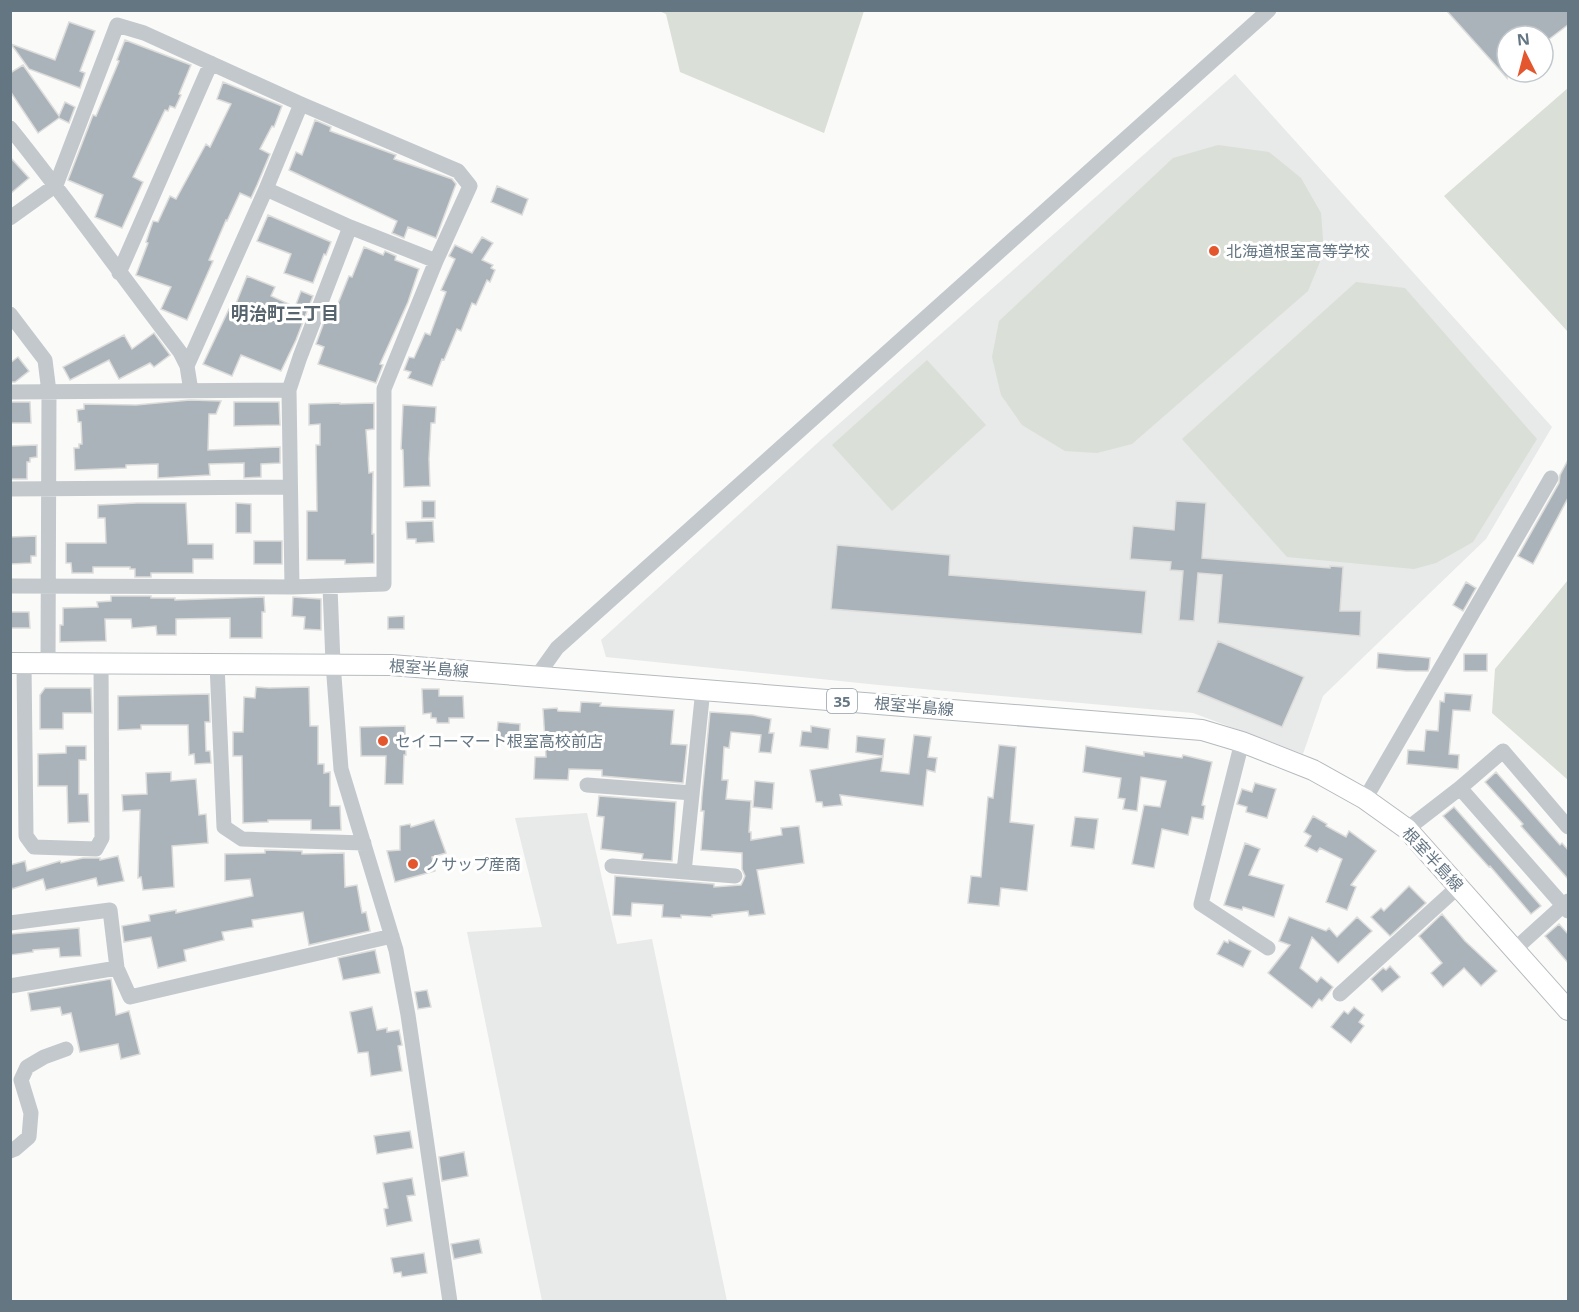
<svg xmlns="http://www.w3.org/2000/svg" width="1579" height="1312" font-family="'Noto Sans','Noto Sans JP',sans-serif">
<style>
.built{fill:#e8e9e9}
.green{fill:#dadfd7}
.building{fill:#aab3b9;stroke:#dcdcda;stroke-width:1.5}
.lines{fill:none;stroke-linecap:round;stroke-linejoin:round}
.major-casing{stroke:#b5babe;stroke-width:22}
.minor{stroke:#c3c8cc;stroke-width:15}
.major{stroke:#fff;stroke-width:20}
.poi-dot{fill:#e4572e;stroke:#fff;stroke-width:2}
.labels{text-anchor:middle;dominant-baseline:central;stroke-width:6;stroke-linejoin:round;paint-order:stroke}
.shield{fill:#fff;stroke:#939fa8;stroke-width:1.5}
.shield-label{font-size:15px;font-weight:bold;fill:#657683}
.poi-label{font-size:16px;fill:#657683;stroke:#fff;text-anchor:start}
.street-label{font-size:16px;fill:#657683;stroke:#fff}
.neighbourhood-label{font-size:18px;font-weight:bold;fill:#57646e;stroke:#fff}
</style>
<rect width="100%" height="100%" fill="#fafaf8"/>
<!-- built -->
<path class="built" d="M1235,74L1552,427L1486,539L1323,696L1303,754L1193,713L879,685L606,657L601,640L823,438Z
M587,813L617,944L652,939L727,1301H542L467,932L542,927L515,818Z"/>
<!-- green -->
<path class="green" d="M659,11H864L824,133L680,72L666,14Z
M1568,88V332L1444,196Z
M1218,145L1269,152L1301,178L1321,213L1324,252L1308,291L1132,444L1097,453L1065,451L1022,425L1001,395L992,357L999,321L1173,158Z
M1356,282L1405,288L1537,439L1473,542L1436,563L1414,569L1287,557L1182,439Z
M927,360L986,425L892,511L832,445Z
M1568,580V780L1492,713L1495,669Z"/>
<!-- building -->
<path class="building" d="M1446,10H1569V24L1548,40L1545,36H1507V78Z
M69,22L95,31L80,71L85,73L80,88L29,69L11,44L55,60Z
M125,40L191,65L179,94L181,95L175,108L170,106L168,111L165,110L133,177L143,182L122,228L95,217L103,195L68,180L93,115L96,116L119,61L117,60Z
M23,65L59,116L65,102L75,107L69,123L59,118L38,133L10,91V73Z
M223,82L282,106L274,127L272,126L260,149L270,154L257,185L251,198L240,193L227,221L226,220L209,260L213,261L187,320L161,309L171,287L136,275L148,243L146,242L153,221L158,222L170,196L176,199L206,144L210,147L231,104L217,99Z
M315,120L331,127L330,131L396,155L394,159L452,179L456,184L436,238L408,227L404,238L392,233L397,221L289,170L296,152L302,155Z
M10,157L29,178L10,194Z
M497,186L528,199L522,215L491,202Z
M268,215L331,242L326,255L324,254L313,283L284,273L291,254L257,241Z
M482,237L493,243L482,260L493,265L491,268L495,270L490,282L487,280L476,305L472,303L461,331L457,329L444,360L442,359L432,386L408,378L411,372L404,370L409,357L414,358L425,333L430,335L446,292L441,290L455,259L449,256L455,245L472,253Z
M364,247L383,255L385,251L396,256L395,260L419,269L408,302L380,364L383,365L376,383L318,364L324,347L316,344L331,303L337,306L349,276L352,277Z
M247,276L275,287L271,296L295,307L301,291L313,296L296,340L281,371L241,355L232,376L203,364L229,309L233,311Z
M154,333L170,355L154,367L150,363L119,379L109,360L70,380L63,367L124,335L132,349Z
M18,357L29,371L15,382H10V363Z
M190,400L221,401L216,414H209L208,450L280,447V463L261,464V477L244,478V463L209,464L210,475L158,478V464L126,465V468L75,470L74,448H79V444H82L81,422H78L77,410L84,409V404L136,405Z
M10,402H30L31,423H10Z
M234,402H279L280,425L234,426Z
M340,403V404L374,403V429L366,430L369,473L373,472L372,534H374V563L345,564V560H307V511H317L316,445H320V424L309,425V404Z
M403,405L436,407L435,423H431L429,459L430,486L404,487L403,450L401,449Z
M37,445V457L30,458V462H27V479H10V446Z
M1569,458V496L1533,564L1518,556L1559,483L1560,475Z
M422,501H435V518H422Z
M1176,501L1206,503L1202,558L1330,568V566L1343,567L1340,611H1361L1360,636L1218,623L1222,575L1198,573L1194,621L1179,620L1183,571L1170,570L1171,562L1130,559L1133,526L1174,530Z
M137,503H186L188,544H213V559H193V573H151V577H135V569H130V567H93V573H72L71,563H66V543H106L105,518H98V505Z
M236,503L251,504V533H236Z
M433,521L434,542L416,543V539H407L406,522Z
M36,536V556H31V563L10,564V537Z
M254,541H282V564H254Z
M837,545L950,555L949,575L1146,591L1142,634L831,609Z
M1466,582L1476,588L1463,611L1453,605Z
M111,596H151V598H175V600L264,597L265,612H262V638H230V618L176,619V635H157L156,626L132,628L131,619H105L106,641L60,642V625H63V608L98,607L97,602L111,601Z
M293,597L321,599V630L304,629L305,617L292,616Z
M10,612H29L30,628H10Z
M404,616V629H388V617Z
M1218,641L1304,677L1282,727L1197,692Z
M1378,653L1430,658L1429,668L1428,671H1406L1377,668Z
M1464,654H1487V671H1464Z
M256,687L269,688L309,687L310,726H318V764H324V773L330,772V806H340L341,830H311V820H268V822L243,823L242,756H233V732H243L244,697L255,698Z
M45,688H91L92,713H63V729H40V695Z
M422,689H439V696H463L464,718H449V723H437L436,718H431V713L423,714Z
M1445,693L1472,695L1470,711L1453,710L1449,754L1459,755L1458,769L1407,764L1408,750L1424,751L1426,730L1438,731L1440,701L1444,702Z
M209,694L210,722H205L206,751H210L211,763L195,764L194,754L189,755L188,725H141V729L118,730V696Z
M581,702L601,703L600,706L674,710L671,744L687,745L683,783L602,776V770L569,769L568,780L534,779L535,757H546L543,709L557,708L558,711L580,712Z
M710,712L753,715L771,719L769,733H774L771,753L759,752L761,735L731,732L729,748L724,747L722,780H728L726,799L751,801L749,832H751V840L782,835L781,828L799,826L804,863L757,870L765,914L749,916L748,911L712,915V917L681,915V918L662,917L663,905L632,903L631,916L613,915L615,876L714,884V887L741,885L743,881L745,876L742,869V853L701,850L704,811H701L702,796Z
M498,722L520,724L519,745L496,743Z
M405,726L406,755H404L403,784H385L386,756H361L360,727Z
M811,726L830,729L828,749L800,746L802,731L811,732Z
M914,735L931,737L928,757L937,758L935,772L927,770L923,806L840,795L842,805L823,807L822,802H816L810,770L883,757L881,771L909,774Z
M857,736L885,739L883,756L856,752Z
M999,745L1016,747L1010,822L1034,825L1027,891L1001,888L999,906L968,903L971,876L981,877L988,797L993,798Z
M66,746H86V760H79V794H88L89,822L68,823L67,786H38V754L66,753Z
M1086,746L1144,756V752L1182,758L1183,755L1212,762L1202,805L1205,806L1203,819L1192,817L1188,835L1162,829L1154,868L1132,864L1144,805L1160,807L1166,781L1141,777L1137,811L1123,809L1125,799L1118,798L1121,778L1083,772Z
M171,772V781L196,779L199,815L206,814L208,843L172,846L174,887L143,890L141,877L138,878L140,810L123,811L122,795L147,794L146,773Z
M1496,772L1560,845L1562,843L1569,851V880L1521,826L1523,824L1485,782Z
M755,781L774,783L772,809L753,807Z
M1255,783L1276,789L1267,818L1246,812L1247,807L1237,804L1242,789L1252,792Z
M599,796L676,802L672,861L642,859L643,854L601,849L604,817L597,816Z
M1454,807L1541,906L1531,914L1490,866L1489,867L1443,816Z
M1313,816L1327,824L1326,826L1346,837L1349,831L1376,851L1351,885L1356,887L1347,910L1326,902L1342,859L1320,848L1317,852L1305,846L1311,836L1304,832Z
M1075,817L1098,819L1094,849L1071,846Z
M434,820L446,853L432,857L435,871L395,882L387,851L400,850V826L410,824L411,827Z
M1245,843L1260,849L1249,875L1284,885L1274,917L1243,907L1242,910L1224,905Z
M265,850L302,851V854L344,853L345,887L357,885L362,913L366,912L370,931L309,945L303,912L252,920L253,927L222,932L224,940L184,950L186,961L158,968L151,937L124,942L122,926L150,921L149,915L176,910V913L253,896L250,879L225,881V854L265,853Z
M118,856L124,881L98,886L96,878L46,890L43,879L12,889L10,882V865L25,861L27,871L60,861L61,863L83,858H100V860Z
M1409,886L1426,903L1390,936L1371,917L1381,908L1384,911Z
M1442,914L1465,941L1497,971L1481,986L1464,968L1443,987L1431,973L1442,963L1419,936Z
M1289,917L1326,931L1329,928L1337,937L1357,917L1372,931L1338,963L1312,937L1300,968L1317,982L1321,977L1333,987L1322,1001L1319,999L1312,1008L1268,973L1290,945L1279,941Z
M1559,924L1569,935V964L1545,936Z
M79,928L81,956L60,957L59,948L33,950V952L10,955V934Z
M1229,940L1251,951L1243,967L1217,954L1224,941L1228,943Z
M375,950L380,973L343,980L338,958Z
M1390,966L1400,977L1382,992L1371,979L1383,968L1386,970Z
M111,979L116,1015L129,1011L140,1054L121,1059L118,1044L80,1052L71,1013L62,1015L60,1007L31,1011L28,993Z
M427,990L431,1007L418,1009L415,992Z
M372,1007L377,1030L387,1028V1032L399,1030L402,1045L398,1046L402,1071L371,1076L368,1052L358,1053L350,1012Z
M1354,1007L1364,1015L1359,1022L1364,1026L1351,1043L1331,1027L1344,1011L1348,1014Z
M410,1131L413,1148L377,1154L374,1136Z
M464,1152L468,1176L442,1181L439,1157Z
M412,1178L415,1195L407,1196L412,1221L387,1226L384,1209L388,1208L383,1183Z
M479,1239L482,1253L454,1259L451,1244Z
M424,1253L427,1273L402,1277L401,1272L394,1273L391,1258Z"/>
<g class="lines">
<!-- major casing -->
<g class="major-casing">
<path id="major" d="M10,663L391,665L1202,730L1242,742L1313,770L1365,799L1407,829L1568,1010"/>
</g>
<!-- minor -->
<path class="minor" d="M10,128C69,201 123,278 180,352L187,366L191,391
M266,189L350,227L436,261
M10,218L56,185L117,25L144,33L301,104L458,171L470,186L436,261L384,389V584L292,587L10,586
M119,273L211,63
M10,314L45,360L49,392L48,664
M187,366L266,189L301,104
M10,392L289,390
M10,489L290,487
M292,587L289,390L300,357L350,227
M330,587L333,663L341,769L396,950L408,1015L450,1302
M24,664L26,836L34,847L96,849L102,838L101,664
M217,664L224,827L242,839L364,843
M537,676L557,648L1269,10
M1242,742L1201,904L1268,948
M587,785L692,793
M1460,788L1568,911
M1365,799L1551,478
M1407,829L1460,788L1503,751L1568,827
M612,866L735,876
M684,872L703,689
M10,923L110,910L117,968
M1515,949L1568,901
M10,986L117,968L130,997L392,936
M1340,994L1459,886
M10,1151L15,1149L29,1137L31,1113L21,1080L27,1067L44,1057L66,1049"/>
<!-- major -->
<use href="#major" class="major"/>
</g>
<!-- markers -->
<g class="poi-dot">
<circle cx="1214" cy="251" r="6"/>
<circle cx="383" cy="741" r="6"/>
<circle cx="413" cy="864" r="6"/>
</g>
<g class="labels">
<!-- shield labels -->
<rect class="shield" x="827" y="689" width="30" height="24" rx="4.5"/>
<g class="shield-label">
<text x="842" y="701">35</text>
</g>
<!-- poi labels -->
<g class="poi-label">
<text x="1226" y="251">北海道根室高等学校</text>
<text x="395" y="741">セイコーマート根室高校前店</text>
<text x="425" y="864">ノサップ産商</text>
</g>
<!-- street labels -->
<g class="street-label">
<text transform="translate(429 668) rotate(4)">根室半島線</text>
<text transform="translate(914 706) rotate(5)">根室半島線</text>
<text transform="translate(1433 859) rotate(47)">根室半島線</text>
</g>
<!-- neighbourhood labels -->
<g class="neighbourhood-label">
<text x="285" y="313">明治町三丁目</text>
</g>
</g>
<!-- border -->
<rect width="1579" height="1312" fill="none" stroke="#657683" stroke-width="24"/>
<!-- north arrow -->
<g transform="translate(1525 54) rotate(354)"><circle r="28" fill="#ffffff" stroke="#c1c8cd" stroke-width="1.5"/>
<path d="M0-4.5L10 22L0 15L-10 22Z" fill="#e4572e"/>
<text y="-9" font-size="16" font-weight="bold" text-anchor="middle" fill="#657683">N</text>
</g>
</svg>
